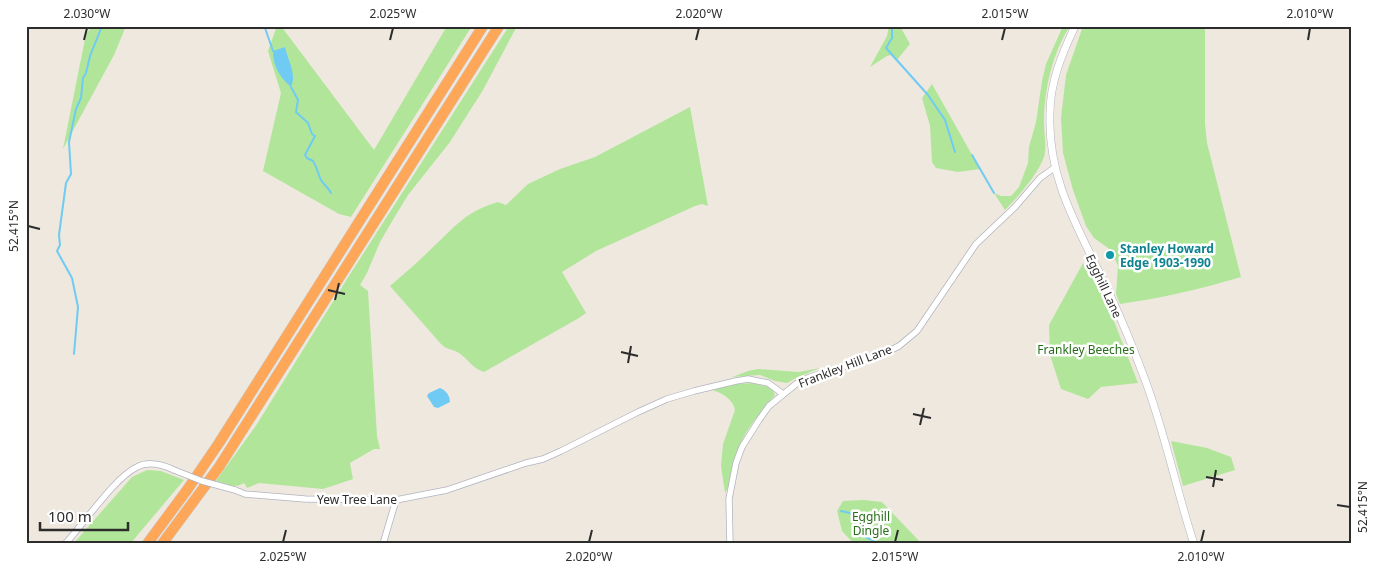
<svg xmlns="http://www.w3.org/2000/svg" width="1377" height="570" font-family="'Noto Sans',sans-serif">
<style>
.green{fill:#b1e69a}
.water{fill:#6fcbf3}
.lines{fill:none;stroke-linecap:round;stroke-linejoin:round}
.stream{stroke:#6fcbf3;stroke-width:2}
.minor-casing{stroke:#b2b4c0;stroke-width:7}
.tertiary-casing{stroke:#b2b4c0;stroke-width:8}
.motorway-casing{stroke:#c8c8c8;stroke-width:11}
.minor{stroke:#fff;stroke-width:5.5}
.tertiary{stroke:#fff;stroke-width:7}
.motorway{stroke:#ffa759;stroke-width:10}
.minor-bridge-casing{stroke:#b2b4c0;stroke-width:7;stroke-linecap:butt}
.minor-bridge{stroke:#fff;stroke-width:5.5}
.ticks{fill:none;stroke:#2c2c2c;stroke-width:2}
.culture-dot{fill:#0f9aa8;stroke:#fff;stroke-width:2}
.labels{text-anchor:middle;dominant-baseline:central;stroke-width:5;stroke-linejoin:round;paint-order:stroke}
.culture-label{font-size:12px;font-weight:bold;fill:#0d838f;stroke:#fff;text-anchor:start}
.street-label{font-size:12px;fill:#2c2c2c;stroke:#fff}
.park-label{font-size:12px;fill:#276e18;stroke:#fff}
.neatline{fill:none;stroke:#2c2c2c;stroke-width:2}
.ticks-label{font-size:12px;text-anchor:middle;fill:#2c2c2c}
</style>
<rect width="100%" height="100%" fill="#eee8df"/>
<!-- green -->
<path class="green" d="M92,26H126L114,55L63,149L86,34Z
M277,26H281L374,150L447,26H472L351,217L339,214L263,171L281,93L268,51Z
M509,26H517L483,90L450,142L408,195L394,218L380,242L367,273L360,285L368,291L377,436L380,449H374L350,463L353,479L323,489L259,483L247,488L244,483C234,489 226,484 216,481L257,424L347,279Z
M889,26H900L910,44L896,61L891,55L887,56L870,67L887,36Z
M1063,26H1070C1052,54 1044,90 1044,123C1044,135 1047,146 1044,157C1038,174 1017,198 1005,210L994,193L1001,196H1011L1019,187L1028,163L1029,147L1036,122L1042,81L1046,64Z
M1083,26H1205V124L1207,143L1241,277C1201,289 1162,298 1120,304L1116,294L1118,266L1111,250L1094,238L1086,226L1073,190L1063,153L1061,118L1066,75Z
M932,84L980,169L958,172L936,168L932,162L930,126L922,98Z
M690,107L708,206L702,204L695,206L596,251L562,272L586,313L579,318L484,372C473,369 468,359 459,353C453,349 447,350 441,344L390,286C404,274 417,263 430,250C455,227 464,212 498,202L506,205L528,184L560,169L595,157Z
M1083,263L1107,303L1138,383L1101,387L1088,399L1061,389L1050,355L1049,325Z
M820,368L798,377L787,383L775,381L760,375L732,377L748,371L758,369L799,372Z
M753,383L772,388L775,395C761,412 747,427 739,447C733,461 733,482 725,493L721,466L723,444L735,410C733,399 722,393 712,390L736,384Z
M1171,441L1207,448L1231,457L1235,470L1183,486Z
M147,470L161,471L184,480L130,544H73L132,477Z
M864,500L882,502L922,544H854L842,531L837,511L843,501Z"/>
<!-- water -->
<path class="water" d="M285,47C288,61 297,74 291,87C280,77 273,67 273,51Z
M440,388C446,390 450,396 450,402L438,408L434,407L427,396L429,393Z"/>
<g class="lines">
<!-- stream -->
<path class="stream" d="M892,26V38L886,48L928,95L945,120L955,152
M265,28L273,51
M291,87L298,100L296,112L308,123L312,134L315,136L305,155L307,158L313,161C317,167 318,174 321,180C324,185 328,187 331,193
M972,155L994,193
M74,354L78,307L72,278L57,251L60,245L59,235L66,183L71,174L69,142L76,109L81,98L83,78L86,73L90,56L102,26
M841,511L850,513L855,517V530C863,538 873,540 882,544"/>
<!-- minor casing -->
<g class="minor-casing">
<path id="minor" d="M235,490L245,494L305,499L396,500L447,490L526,463L543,459L561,451L638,412L667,399L694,391L736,381L748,379L768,383L783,394
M65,544C84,524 114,478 137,467C148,461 163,465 174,470
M383,544L396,500
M730,544L729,499L736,463L742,447L759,420L769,406L796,384L810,377L881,355L899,346L917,331L976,244L1015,207L1040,178L1054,168"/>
</g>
<!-- tertiary casing -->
<g class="tertiary-casing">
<path id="tertiary" d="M1075,26C1062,54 1050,82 1050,113C1047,184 1083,235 1111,297C1123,323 1134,350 1144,377C1165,432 1176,489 1194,544"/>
</g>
<!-- motorway casing -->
<g class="motorway-casing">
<path id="motorway" d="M147,544L187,490L219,443L483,26
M162,544L219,467L499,26"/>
</g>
<!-- minor -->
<use href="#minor" class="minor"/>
<!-- tertiary -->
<use href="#tertiary" class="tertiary"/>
<!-- motorway -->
<use href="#motorway" class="motorway"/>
<!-- minor-bridge casing -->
<g class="minor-bridge-casing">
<path id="minor-bridge" d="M174,470L202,481L235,490"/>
</g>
<!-- minor-bridge -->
<use href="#minor-bridge" class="minor-bridge"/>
</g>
<!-- ticks -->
<path class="ticks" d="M84,40L87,28M390,40L393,28M696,40L699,28M1002,40L1005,28M1308,40L1310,28M28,226L40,229M328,290L345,294M335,300L339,283M621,352L638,356M628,363L631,346M913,414L931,418M920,425L924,408M1206,477L1223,480M1213,487L1216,470M1337,505L1350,507M283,542L286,530M589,542L592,530M895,542L898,530M1201,542L1204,530"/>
<!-- markers -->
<circle class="culture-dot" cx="1110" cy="255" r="5"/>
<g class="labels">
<!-- culture labels -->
<g class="culture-label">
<text x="1120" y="248">Stanley Howard<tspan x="1120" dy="14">Edge 1903-1990</tspan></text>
</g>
<!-- street labels -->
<g class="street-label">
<text transform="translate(1104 286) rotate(65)">Egghill Lane</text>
<text transform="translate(845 366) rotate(-21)">Frankley Hill Lane</text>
<text x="357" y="499">Yew Tree Lane</text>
</g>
<!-- park labels -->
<g class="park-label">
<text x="1086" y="349">Frankley Beeches</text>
<text x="871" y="516">Egghill<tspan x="871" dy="14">Dingle</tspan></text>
</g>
</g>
<!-- border -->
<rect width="1377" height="570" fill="none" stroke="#ffffff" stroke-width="55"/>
<!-- scale -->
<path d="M40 522v8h88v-8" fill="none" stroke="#2c2c2c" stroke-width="2.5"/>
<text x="48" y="522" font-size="15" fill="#2c2c2c" stroke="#ffffff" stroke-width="4" paint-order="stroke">100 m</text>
<rect x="28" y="28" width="1322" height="514" class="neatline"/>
<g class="ticks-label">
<text x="87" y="18">2.030°W</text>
<text x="393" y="18">2.025°W</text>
<text x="699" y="18">2.020°W</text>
<text x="1005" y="18">2.015°W</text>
<text x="1310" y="18">2.010°W</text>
<text transform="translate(14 226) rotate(-90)" y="4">52.415°N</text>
<text transform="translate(1363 507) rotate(-90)" y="4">52.415°N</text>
<text x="283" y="561">2.025°W</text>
<text x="589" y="561">2.020°W</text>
<text x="895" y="561">2.015°W</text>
<text x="1201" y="561">2.010°W</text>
</g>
</svg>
